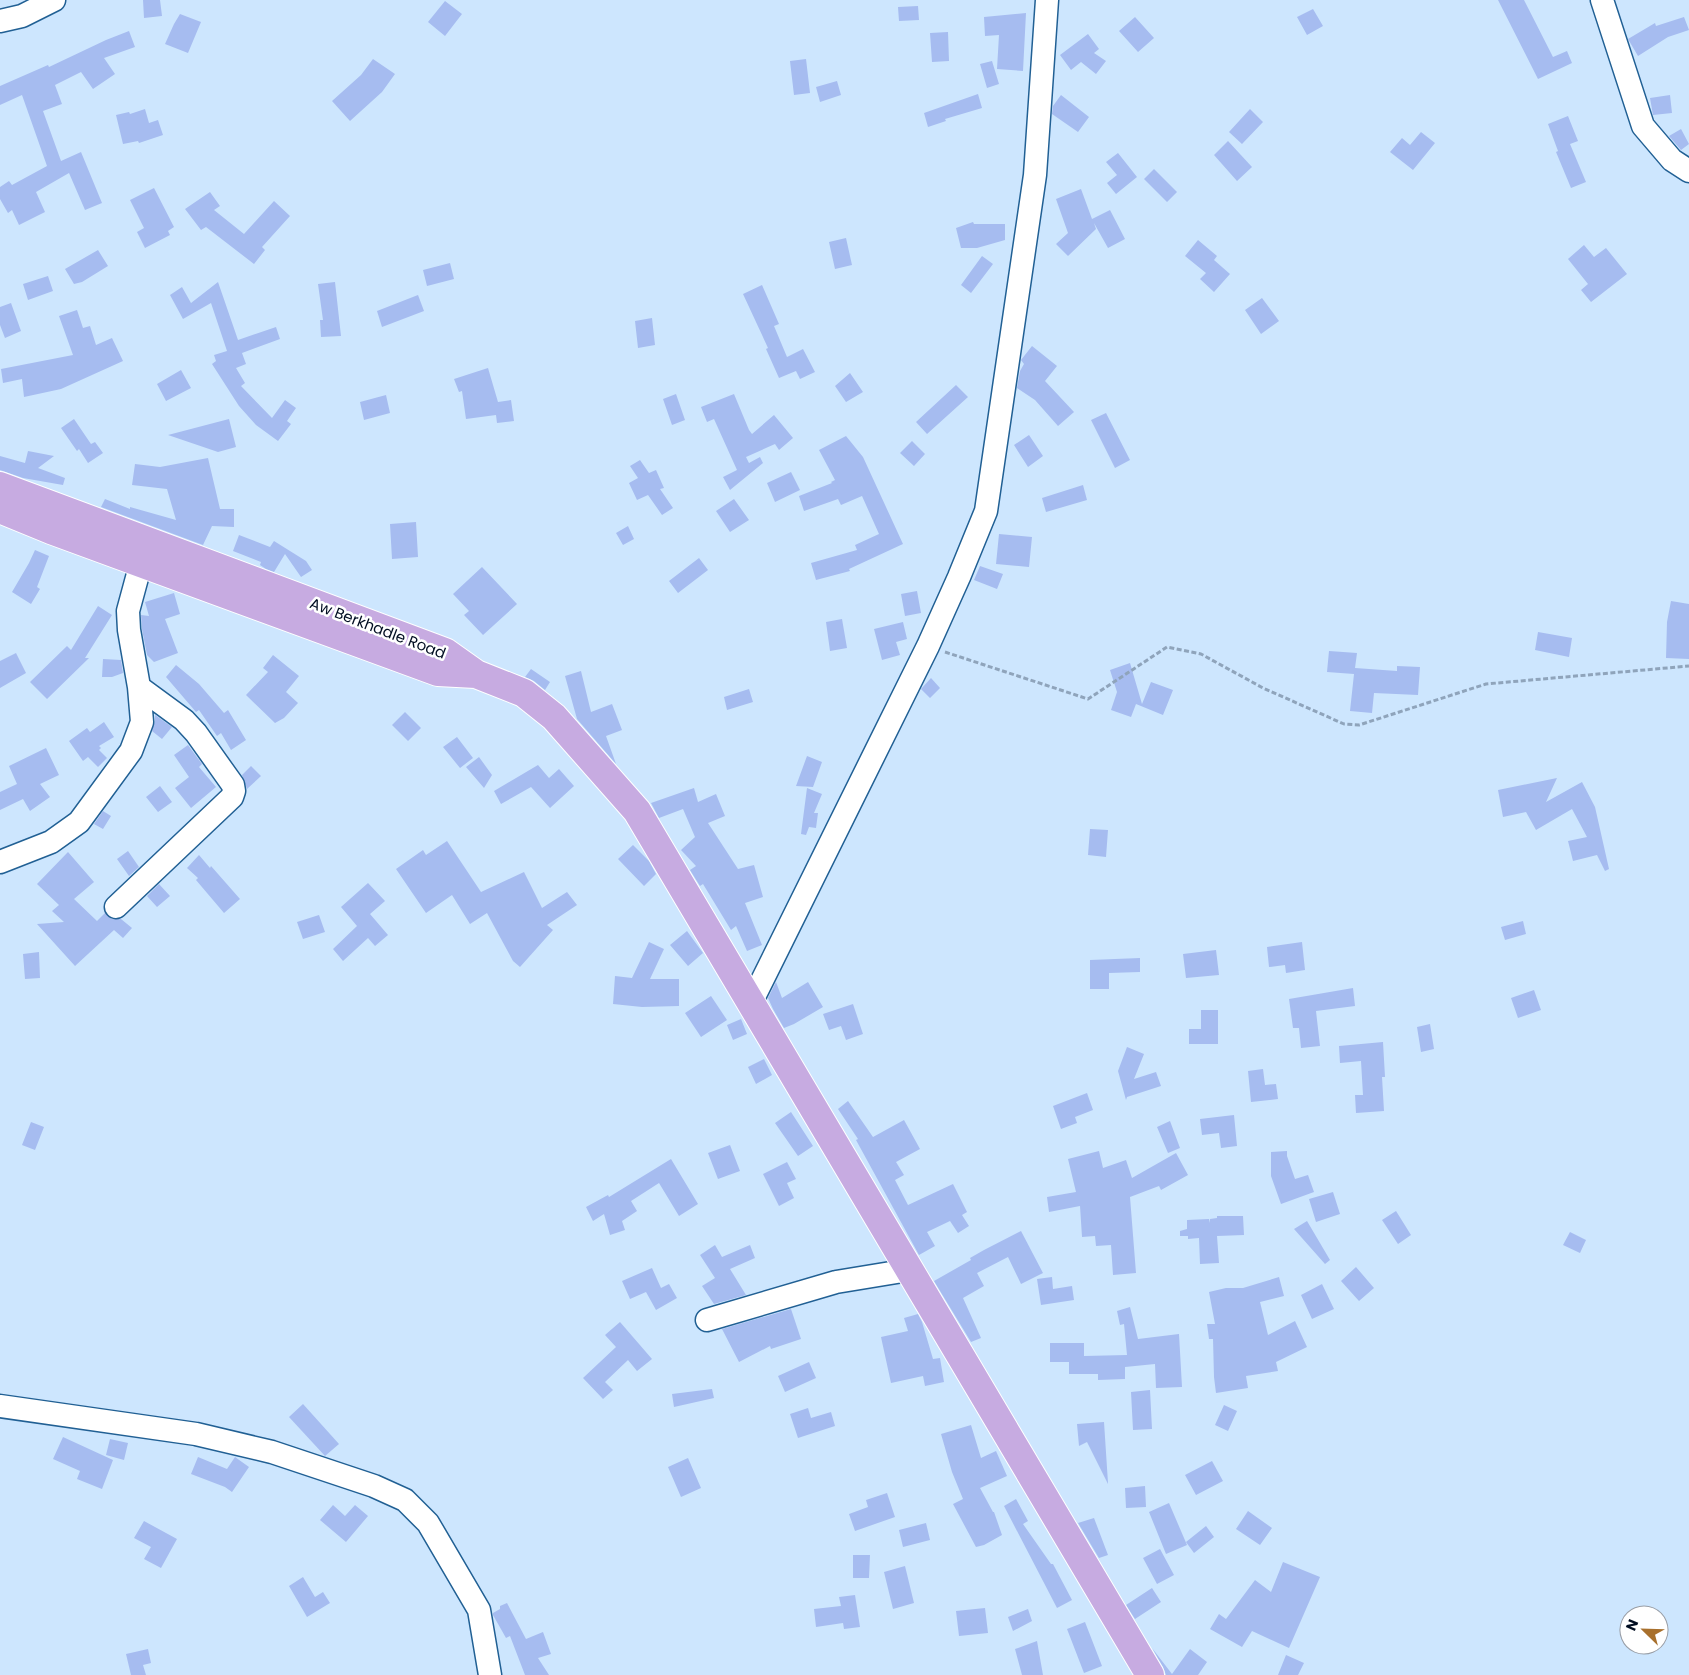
<svg xmlns="http://www.w3.org/2000/svg" width="1689" height="1675" font-family="Poppins,sans-serif">
<style>
.building{fill:#a6bcf0}
.lines{fill:none;stroke-linecap:round;stroke-linejoin:round}
.minor-casing{stroke:#216094;stroke-width:25}
.major-casing{stroke:#fff;stroke-width:30}
.path{stroke:#8fa4bb;stroke-width:3;stroke-dasharray:5 2.5;stroke-linecap:butt}
.minor{stroke:#fff;stroke-width:22}
.major{stroke:#c7abe1;stroke-width:28}
.labels{text-anchor:middle;dominant-baseline:central;stroke-width:5;stroke-linejoin:round;paint-order:stroke}
.street-label{font-size:15px;fill:#000d21;stroke:#fff}
</style>
<rect width="100%" height="100%" fill="#cde6fe"/>
<!-- building -->
<path class="building" d="M143,0H160L162,16L144,18Z
M1498,0H1524L1553,57L1567,51L1572,63L1538,79Z
M445,1L462,14L445,36L428,22Z
M918,6L919,20L899,21L898,7Z
M1313,9L1323,26L1307,35L1297,17Z
M1026,13L1023,71L997,69L999,35L985,36L984,17Z
M180,14L201,22L188,53L165,44L174,24Z
M1135,17L1154,38L1138,52L1119,31Z
M1684,17L1689,30L1668,37L1638,56L1628,39L1655,23L1656,26Z
M129,31L135,47L104,58L115,74L93,89L81,72L55,85L62,104L43,111L61,161L81,152L102,203L85,210L69,173L36,192L45,212L19,225L12,210L8,213L0,199V187L9,181L12,185L47,166L22,95L0,105V86L48,65L49,67L106,40Z
M948,32L949,61L932,62L930,33Z
M1088,34L1099,49L1094,53L1106,61L1096,74L1081,62L1071,70L1060,55Z
M373,59L395,74L382,92L350,121L332,101L361,75Z
M806,59L810,93L794,95L790,61Z
M992,61L999,84L987,88L980,64Z
M837,81L841,95L820,102L816,87Z
M978,94L982,108L945,119L946,121L928,127L924,113Z
M1061,95L1089,117L1078,132L1052,114L1053,106Z
M1670,95L1672,113L1653,115L1650,98Z
M145,109L149,123L158,120L163,135L139,143L138,141L123,144L116,115L129,112L130,114Z
M1250,109L1263,122L1242,144L1229,132Z
M1568,116L1578,141L1570,144L1586,182L1571,188L1556,152L1558,151L1548,124Z
M1681,129L1689,144L1681,150L1669,136Z
M1421,132L1435,143L1413,170L1390,152L1402,138L1410,145Z
M1228,141L1252,167L1237,181L1214,155Z
M1118,153L1137,177L1116,194L1107,183L1117,175L1106,162Z
M1154,169L1177,192L1167,202L1144,179Z
M154,188L174,227L168,231L170,235L145,248L137,232L144,228L130,200Z
M1081,189L1092,219L1110,210L1125,239L1108,248L1094,223L1096,229L1068,256L1056,244L1068,233L1056,199Z
M210,192L220,206L214,210L244,234L274,201L290,216L262,247L265,250L254,264L206,227L201,230L185,209Z
M973,222L974,224H1005V240L977,248H961L956,228Z
M846,238L852,265L835,269L829,242Z
M1198,240L1217,256L1214,260L1230,274L1214,292L1200,279L1206,273L1185,256Z
M1584,245L1594,257L1606,248L1627,274L1591,302L1581,290L1588,284L1568,259Z
M98,250L108,266L82,282L74,284L65,269Z
M982,256L993,264L971,293L961,285Z
M450,263L454,279L427,286L423,270Z
M48,276L53,291L28,300L23,284Z
M218,282L238,340L276,327L280,339L242,353L246,364L236,368L245,383L241,386L272,418L285,400L296,408L287,421L291,424L278,441L256,425L239,406L212,364L216,361L214,355L227,351L211,303L183,319L170,295L182,287L191,303Z
M335,282L341,336L321,337L320,320H323L318,284Z
M762,285L779,324L774,326L787,357L803,349L815,372L800,379L796,371L779,378L766,349L768,348L743,294Z
M418,295L424,311L382,327L377,311Z
M1262,298L1279,321L1261,334L1245,310Z
M11,303L21,331L5,338L0,325V307Z
M77,310L83,328L90,326L96,345L112,338L123,361L61,389L24,397L22,379L3,383L1,369L73,355L59,316Z
M652,318L655,345L638,348L635,321Z
M1032,346L1057,366L1045,381L1074,412L1058,426L1035,400L1017,388L1020,371L1024,364L1021,360Z
M488,368L498,402L511,400L514,421L497,423L496,415L466,419L462,391L459,392L454,379Z
M181,370L191,388L166,401L157,384Z
M850,373L863,392L846,402L835,386Z
M956,385L968,397L927,434L916,422Z
M676,394L685,420L672,425L663,399Z
M734,394L749,430L752,434L774,415L793,438L779,450L775,444L746,457L749,463L760,457L763,463L730,490L723,477L737,470L714,419L707,422L701,407Z
M386,395L390,413L364,420L360,402Z
M1106,413L1130,460L1115,468L1091,420Z
M74,419L91,444L95,442L103,453L88,463L79,449L77,451L61,428Z
M229,419L236,447L218,452L168,435Z
M1029,435L1043,456L1028,467L1014,445Z
M846,436L863,457L903,544L849,569L850,571L816,580L811,563L857,550L855,545L879,534L862,496L841,505L838,499L804,511L799,496L832,483L831,482L835,480L819,450Z
M912,441L925,454L914,466L900,453Z
M28,451L54,456L38,468L65,478L63,485L23,478L0,470V456L25,463Z
M208,458L220,509H234V527L212,526L203,545L101,507L105,499L130,509V507L176,520L167,489L132,485L135,464L160,467Z
M640,460L649,473L656,470L664,488L660,489L673,508L662,515L648,495L637,500L629,483L638,478L630,466Z
M791,472L800,490L775,502L767,483Z
M1083,485L1087,500L1046,512L1042,498Z
M734,499L749,520L730,532L716,511Z
M416,522L418,557L392,559L390,524Z
M628,526L634,539L623,545L616,533Z
M999,534L1032,537L1029,567L996,564Z
M239,535L270,547L274,541L306,561L312,570L301,577L285,554L274,572L266,569L260,565L261,562L233,551Z
M35,550L49,556L37,587L40,589L31,604L12,592L29,563Z
M699,558L708,570L678,593L669,581Z
M980,566L1003,574L997,589L974,580Z
M482,567L517,604L483,635L464,615L469,611L453,594Z
M917,591L921,613L905,616L901,594Z
M174,593L180,614L165,619L178,653L154,662L147,655L142,629L141,615L149,616L145,602Z
M1671,601L1689,604V659L1666,658L1667,622Z
M98,606L112,615L85,658H89L47,699L30,682L67,646L71,650Z
M842,619L847,648L830,651L826,622Z
M903,622L907,639L896,642L900,655L882,660L874,629Z
M1538,632L1572,638L1569,657L1535,650Z
M1329,651L1357,653L1355,668L1397,671V666L1420,667L1418,695L1374,693L1372,713L1350,711L1354,674L1327,672Z
M16,653L26,673L0,688V661Z
M273,655L299,676L286,692L298,703L284,718L275,723L246,695L268,672L263,668Z
M103,659L121,660L123,673L112,677H102Z
M1130,663L1142,704L1151,682L1173,690L1163,715L1136,704L1131,717L1111,710L1117,692L1110,670Z
M176,665L199,684L224,713L228,710L246,740L231,750L221,733L217,736L199,710L196,712L166,677Z
M531,669L550,682L545,690L534,681L525,677Z
M581,671L591,712L612,704L622,730L606,736L616,764L577,719L565,676Z
M931,678L940,688L930,698L921,689Z
M749,689L753,702L727,710L724,697Z
M405,712L421,728L408,741L392,725Z
M155,715L172,727L162,739L152,731L155,721Z
M104,722L114,737L99,746L101,748L99,750L107,758L98,767L88,757L83,761L69,741L87,728L90,732Z
M457,737L473,758L460,768L443,747Z
M188,745L202,764L199,767L216,787L191,808L175,788L189,777L174,755Z
M46,748L59,775L40,784L50,797L30,811L23,799L0,810V792L17,784L9,766Z
M807,756L822,762L813,787L796,786Z
M479,757L492,775L484,788L466,767Z
M538,765L549,778L559,769L574,786L550,808L531,787L501,804L494,791Z
M251,766L261,776L247,789L242,775Z
M1557,778L1546,802L1582,782L1595,807L1609,869L1605,871L1597,855L1573,861L1568,841L1587,837L1572,809L1536,830L1526,812L1503,817L1498,790Z
M160,786L172,802L158,812L146,797Z
M694,788L698,802L716,794L725,816L708,823L738,869L754,865L763,897L745,903L762,945L747,951L736,926L731,930L703,884L700,886L690,870L696,866L681,850L695,837L683,809L659,818L651,803Z
M807,788L822,794L814,813H818L816,828L809,827L806,835L801,834Z
M103,811L111,816L103,829L94,824Z
M1090,829L1108,830L1106,857L1088,855Z
M447,841L481,892L524,872L542,908L567,892L577,905L547,925L553,930L520,967L513,961L487,913L470,924L452,895L426,913L396,869L423,850L426,855Z
M633,845L649,861L656,874L644,886L618,859Z
M128,851L139,867L129,876L117,859Z
M68,852L94,882L74,899L97,921L105,913L112,919H121L132,928L123,938L114,930L75,966L37,924L64,922L52,911L59,905L37,884Z
M199,855L210,868L211,866L240,899L224,913L196,880L198,878L187,868Z
M368,883L385,901L370,914L388,935L375,946L368,938L343,961L333,949L357,926L341,907Z
M159,884L170,896L157,907L147,896Z
M319,915L325,932L303,939L297,922Z
M1523,921L1526,934L1505,940L1501,927Z
M687,931L703,953L688,966L670,945Z
M649,942L664,949L650,979H679V1006L642,1007L613,1004L615,976L632,978Z
M1302,942L1305,970L1286,973L1285,965L1269,967L1267,947Z
M1216,950L1219,975L1186,978L1183,954Z
M39,952L40,978L25,979L23,954Z
M1140,958V972L1109,973V989H1090V960Z
M776,982L782,998L808,982L823,1007L794,1024L784,1028L773,1009L768,998Z
M1353,988L1355,1006L1316,1011L1320,1046L1301,1048L1299,1028H1293L1289,999Z
M1534,990L1541,1010L1518,1018L1511,998Z
M711,996L727,1020L701,1037L685,1013Z
M853,1004L863,1034L846,1040L841,1026L829,1030L823,1014Z
M1201,1010H1218V1044H1189V1029H1201Z
M741,1019L747,1034L733,1040L727,1025Z
M1430,1024L1434,1049L1421,1052L1417,1027Z
M1383,1042L1385,1077H1382L1384,1111L1356,1113L1355,1095H1363L1361,1061L1340,1063L1339,1046Z
M1127,1047L1144,1054L1134,1079L1156,1072L1161,1086L1127,1097L1126,1100L1118,1071Z
M764,1059L772,1075L756,1084L748,1067Z
M1263,1069L1265,1085L1276,1084L1278,1099L1251,1102L1248,1071Z
M1087,1093L1093,1110L1075,1117L1077,1123L1061,1129L1053,1106Z
M848,1101L873,1137L904,1120L920,1149L896,1162L904,1175L895,1180L908,1205L953,1184L967,1212L962,1215L969,1226L958,1233L950,1221L927,1232L935,1246L919,1255L856,1140L858,1139L838,1109Z
M791,1112L813,1146L798,1156L775,1123Z
M1234,1115L1237,1146L1221,1148L1219,1133L1202,1135L1200,1119Z
M1170,1121L1180,1148L1168,1153L1157,1127Z
M31,1122L44,1127L35,1150L22,1145Z
M730,1145L740,1171L718,1179L708,1153Z
M1099,1151L1103,1168L1126,1160L1132,1178L1176,1153L1188,1175L1161,1190L1159,1186L1130,1197L1136,1273L1113,1275L1111,1245L1096,1246L1095,1236L1082,1237L1080,1206L1049,1212L1047,1197L1076,1192L1068,1159Z
M1287,1151V1156L1295,1179L1308,1175L1314,1192L1281,1204L1271,1176V1152Z
M671,1159L698,1204L679,1216L659,1183L631,1201L637,1211L622,1221L625,1230L610,1235L604,1214L593,1221L586,1207L608,1195L609,1197Z
M787,1162L796,1179L787,1183L794,1198L779,1206L763,1174Z
M1333,1192L1340,1214L1316,1222L1309,1199Z
M1396,1211L1411,1235L1398,1244L1382,1220Z
M1217,1216H1243L1244,1235L1217,1236L1219,1263L1200,1264L1199,1238L1188,1239V1236H1180V1231L1187,1229V1220L1209,1219L1210,1223V1219L1217,1218Z
M1307,1221L1330,1260L1325,1264L1294,1229Z
M1021,1231L1043,1273L1021,1284L1008,1257L977,1273L984,1286L963,1298L981,1338L971,1342L934,1281L971,1260L970,1258L984,1250Z
M1570,1232L1586,1240L1580,1253L1563,1245Z
M715,1245L722,1257L750,1245L755,1258L730,1269L746,1295L714,1304L702,1286L715,1278L700,1255Z
M1356,1267L1374,1288L1359,1301L1341,1281Z
M652,1268L661,1288L669,1284L677,1298L656,1310L646,1292L630,1299L622,1281Z
M1052,1277L1053,1289L1072,1286L1074,1300L1041,1305L1037,1279Z
M1279,1277L1284,1296L1260,1302L1268,1335L1295,1321L1307,1347L1276,1362L1278,1371L1246,1376L1248,1388L1216,1393L1214,1377L1213,1339H1209L1207,1324H1215L1209,1292L1226,1288H1243Z
M1322,1284L1334,1309L1312,1319L1301,1295Z
M1130,1307L1138,1339L1179,1334L1182,1387L1156,1388L1155,1364L1125,1367V1379L1098,1380V1374H1069V1362H1050V1343H1084V1356L1127,1355L1124,1324L1120,1325L1117,1311Z
M791,1309L801,1339L771,1349L770,1346L739,1362L722,1329Z
M918,1314L922,1322L933,1359L940,1358L944,1382L925,1386L923,1376L891,1383L881,1337L908,1331L904,1318Z
M620,1322L652,1359L637,1371L628,1360L605,1382L613,1390L603,1399L583,1378L616,1347L605,1335Z
M809,1362L816,1378L785,1392L778,1376Z
M712,1389L714,1398L674,1407L672,1394Z
M1150,1390L1152,1429L1133,1430L1131,1392Z
M303,1404L339,1444L325,1456L289,1417Z
M1224,1405L1237,1411L1228,1431L1215,1425Z
M808,1408L811,1418L831,1412L835,1426L798,1438L790,1414Z
M1104,1422L1108,1483V1484L1087,1442L1079,1446L1077,1424Z
M971,1425L981,1458L996,1451L1007,1476L980,1488L993,1512H994L1002,1535L984,1545L976,1547L953,1504L963,1499L952,1472L941,1434Z
M63,1437L113,1460L102,1489L77,1479L80,1471L53,1459Z
M110,1439L128,1443L124,1460L106,1455Z
M198,1457L227,1469L235,1457L249,1467L232,1492L225,1487L191,1474Z
M688,1458L701,1488L681,1497L668,1467Z
M1212,1461L1223,1481L1196,1495L1185,1475Z
M1145,1486L1146,1507L1126,1508L1125,1488Z
M887,1493L895,1517L855,1531L849,1514L868,1507L866,1500Z
M1016,1499L1028,1521L1023,1524L1051,1564H1053L1072,1600L1057,1608L1004,1506Z
M1169,1503L1187,1545L1166,1554L1149,1512Z
M333,1505L345,1516L355,1505L368,1516L346,1542L320,1520Z
M1248,1511L1272,1528L1260,1545L1236,1529Z
M1094,1518L1108,1555L1099,1558L1078,1523Z
M144,1521L177,1539L161,1568L144,1559L151,1547L134,1538Z
M926,1523L930,1540L903,1547L899,1530Z
M1206,1526L1214,1537L1194,1553L1186,1542Z
M1160,1549L1174,1575L1157,1584L1143,1558Z
M853,1555H870L869,1578H853Z
M1283,1562L1320,1577L1289,1648L1252,1631L1242,1647L1210,1629L1219,1614L1226,1619L1255,1580L1271,1592Z
M905,1566L914,1603L893,1609L884,1572Z
M303,1577L315,1597L323,1592L330,1603L307,1617L289,1586Z
M1152,1588L1161,1602L1135,1619L1126,1605Z
M855,1595L860,1627L844,1629L843,1623L816,1627L814,1609L841,1606L839,1597Z
M507,1603L526,1639L543,1632L551,1654L538,1658L549,1675H525L510,1636L506,1638L493,1615V1613L500,1609V1606Z
M985,1608L988,1633L959,1636L956,1611Z
M1028,1609L1032,1621L1013,1631L1008,1617Z
M1085,1622L1102,1666L1084,1673L1067,1629Z
M1037,1641L1043,1675H1022L1015,1649Z
M1152,1648L1172,1674L1190,1649L1207,1662L1198,1675H1166L1163,1667Z
M148,1649L151,1663L143,1665L146,1675H131L126,1654Z
M1286,1655L1304,1663L1298,1675H1278Z"/>
<g class="lines">
<!-- minor casing -->
<g class="minor-casing">
<path id="minor" d="M1602,0L1643,126L1672,160L1689,171
M0,21L22,16L54,0
M0,862L51,842L79,822L131,751L142,722L139,687L129,630L128,611L141,563
M116,907L232,797L234,791L233,785L196,733L184,720L139,687
M751,1003L928,646L959,577L986,511L1035,175L1047,0
M707,1320L836,1282L909,1270
M0,1406L196,1434L272,1452L374,1486L405,1500L428,1523L479,1610L490,1675"/>
</g>
<!-- major casing -->
<g class="major-casing">
<path id="major" d="M0,486L445,652L476,674L524,693L554,717L637,811L1150,1675
M0,509L51,530L438,672L476,674"/>
</g>
<!-- path -->
<path class="path" d="M945,652L1088,699L1167,647L1201,654L1263,688L1344,724L1359,725L1486,684L1689,666"/>
<!-- minor -->
<use href="#minor" class="minor"/>
<!-- major -->
<use href="#major" class="major"/>
</g>
<g class="labels">
<!-- street labels -->
<g class="street-label">
<text transform="translate(378 628) rotate(21)">Aw Berkhadle Road</text>
</g>
</g>
<!-- north arrow -->
<g transform="translate(1644 1630) rotate(293)"><circle r="24" fill="#ffffff" stroke="#999ea6"/>
<path d="M0-4L9 19L0 12L-9 19Z" fill="#a8702d"/>
<text y="-8" font-size="14" font-weight="bold" text-anchor="middle" fill="#000d21">N</text>
</g>
</svg>
